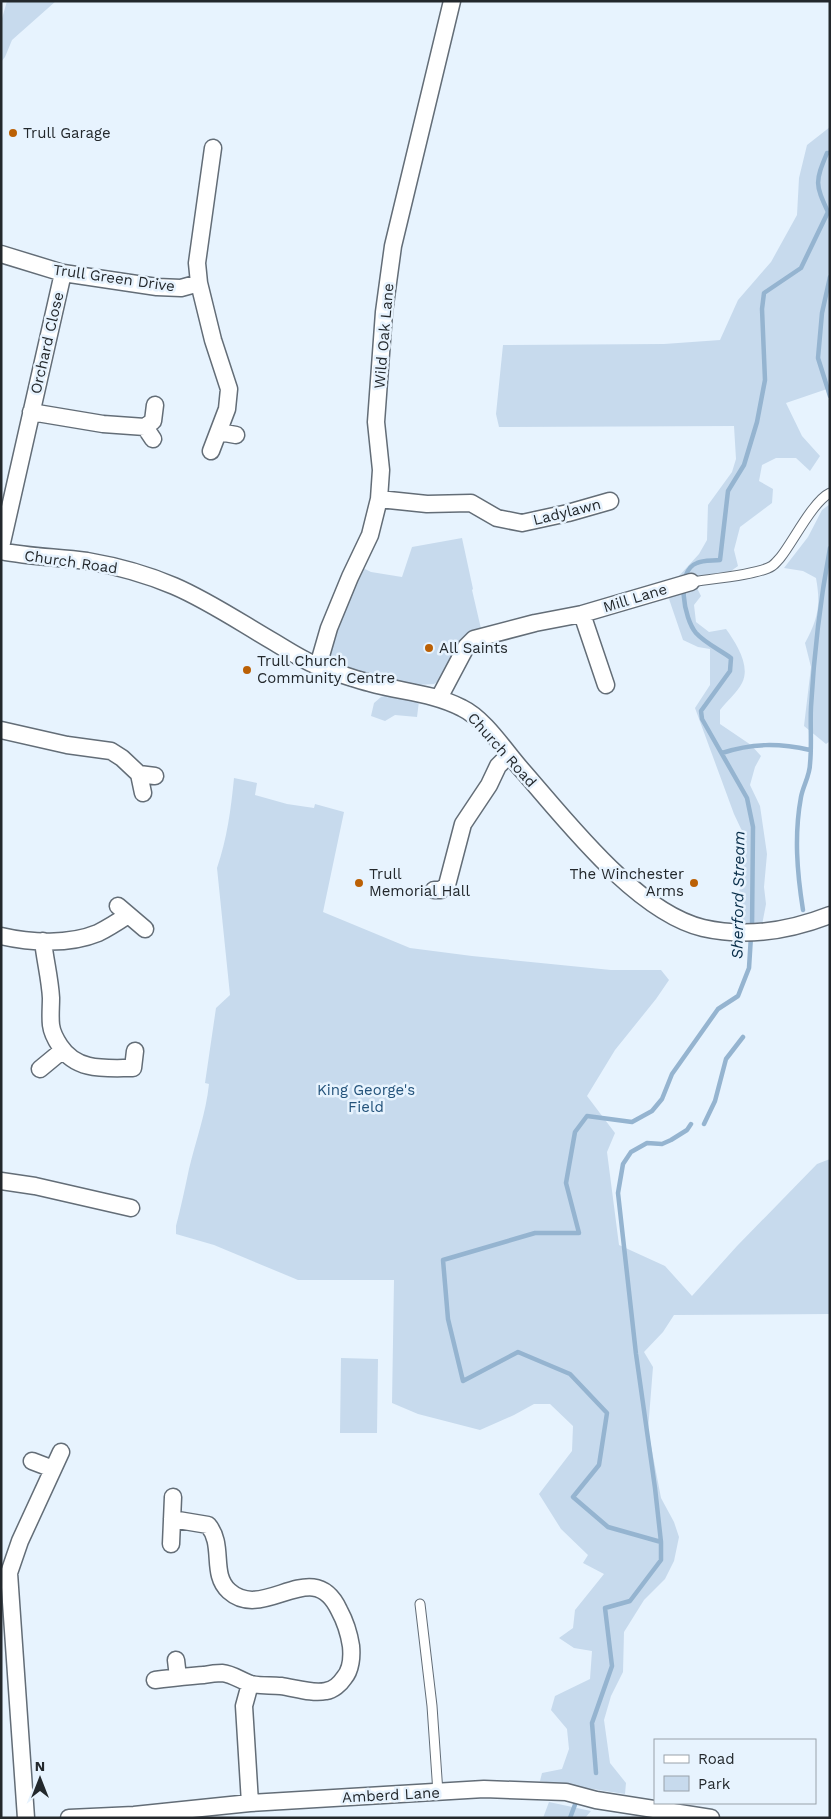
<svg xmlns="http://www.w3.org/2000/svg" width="831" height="1819" font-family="'Work Sans',sans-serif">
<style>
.green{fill:#c7daed}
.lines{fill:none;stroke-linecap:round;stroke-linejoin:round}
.stream{stroke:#95b4d0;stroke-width:4.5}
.service-casing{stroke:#636d77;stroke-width:11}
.minor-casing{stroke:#636d77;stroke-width:19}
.service{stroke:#fff;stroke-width:9}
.minor{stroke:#fff;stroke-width:16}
.poi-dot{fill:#bb6005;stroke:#e7f3fe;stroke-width:2}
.labels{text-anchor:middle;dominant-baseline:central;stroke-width:5;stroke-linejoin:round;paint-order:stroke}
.poi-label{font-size:15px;fill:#23282c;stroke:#e7f3fe;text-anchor:start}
.street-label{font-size:15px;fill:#23282c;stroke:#e7f3fe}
.park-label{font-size:15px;fill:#24537b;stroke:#e7f3fe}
.water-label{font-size:16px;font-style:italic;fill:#062c48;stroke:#e7f3fe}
</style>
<rect width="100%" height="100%" fill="#e7f3fe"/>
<!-- green -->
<path class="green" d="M7,1H56L12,40L5,57L1,62V22Z
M830,127V388L786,403L802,436L820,456L810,471L796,458H776L762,465L759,481L773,489L772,503L740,527L734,550L738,566L731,571L703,576L696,586L701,596L694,605L696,622L709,632L726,629C736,643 751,666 742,683C737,693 726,702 720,710V724L751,745L761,756L755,767L750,785L760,806L767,854L764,887L766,904L762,925L738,927L740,874L737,852L742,831L734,814L695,708L710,685V649L698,647L683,640L668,596L678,577L699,554L707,540L708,505L732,472L736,459L734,426L499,427L496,414L503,345L664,344L720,340L738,300L771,262L797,215L799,178L807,145Z
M830,504V741L826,744L804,726L811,667L805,643C818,619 821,605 816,578L803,571L784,568L808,537L822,510Z
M462,538L473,589L472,590L482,633L445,677L434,684L418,685L344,668L332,661L331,657V647L361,567L371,572L402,577L412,547Z
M388,695L419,701L417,717L395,715L385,721L371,716L374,703L381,697Z
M234,778L257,783L255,795L287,804L314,808L315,804L344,812L323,912L410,948L472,956L611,970H661L669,980L656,999L615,1050L587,1096L615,1133L607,1152L619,1245L665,1266L692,1296L737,1246L817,1164L830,1159V1314L674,1315L663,1332L644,1352L653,1367L648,1430L661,1498L674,1522L679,1537L674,1561L665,1579L644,1600L624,1632L623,1672L611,1696L604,1720L610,1763L626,1783L625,1794L540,1781L542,1773L562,1769L569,1749L567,1729L551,1710L555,1696L590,1679L592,1651L574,1648L559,1638L573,1628L575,1610L604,1574L583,1563L588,1555L561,1529L539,1494L572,1451L573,1426L550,1404H534L514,1415L480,1430L418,1414L392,1403L394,1280H298L214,1245L176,1234V1226C181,1207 185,1188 189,1169C196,1140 206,1113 209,1084L205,1083L216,1008L230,995L217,868C227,839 231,809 234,778Z
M341,1358L378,1359L377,1433H340Z
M549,1802L591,1811L585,1818H543Z"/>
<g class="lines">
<!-- stream -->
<path class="stream" d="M830,277L822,313L818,358L830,396
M722,753C752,743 779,743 810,750
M803,910C797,872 794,835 801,797C803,786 810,775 810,764C812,745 810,726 811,707C814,654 820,601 830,548
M752,929L753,827L747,798L702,719L701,711L730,671L731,658C720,650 705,643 696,633C684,619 675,571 697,563C703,560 713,561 720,560L728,491L744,465L757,422L765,380L762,309L764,293L801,268L828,212C815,184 815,182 827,153H830
M704,1124L715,1101L726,1059L743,1037
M661,1542L655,1488L636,1354L618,1193L623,1164L631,1152L647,1143L662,1144L671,1140L687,1130L691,1124
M596,1773L592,1723L612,1666L605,1608L630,1601L661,1560V1542L608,1527L573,1497L599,1465L607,1413L570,1374L518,1352L463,1381L448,1319L443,1260L535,1233H579L566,1183L575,1132L587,1116L632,1122L652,1111L662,1099L672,1074L718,1009L738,996L749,968L751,936
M570,1818L576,1802"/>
<!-- service casing -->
<g class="service-casing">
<path id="service" d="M691,582C709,579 758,575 772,566C775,564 778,560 780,558C793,542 813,501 830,493
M420,1604L432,1706L438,1793"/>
</g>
<!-- minor casing -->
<g class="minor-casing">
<path id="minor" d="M1,254L63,273L157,287L181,288L199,283L197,263L213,148
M199,283L213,340L229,389L227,409L211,451
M31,412L103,424L145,427
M219,432L236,435
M153,439L145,427L153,421L155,405
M379,499L427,504L471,503L497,518L522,523L568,513L610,501
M1,547L63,273
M1,551C30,557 58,557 87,561C116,566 146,574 174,586C209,601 241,623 274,642C289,651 304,661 320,667C337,673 354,679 370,683C402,692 433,693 462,708C485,719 505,751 522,770C566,820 636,912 703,928C747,938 789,931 830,915
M582,614L606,685
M318,666L329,628L350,577L370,535L379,499L381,470L376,422L384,312L393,246L452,1
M439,698L466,647L474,639L535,623L582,614L691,582
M1,730L67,745L111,751L122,758L139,774L143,793
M139,774L155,776
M434,890H441L447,885L463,824L489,785L498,766L509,755
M118,906L145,929
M1,936C31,943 69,945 98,933C108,928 119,921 128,915
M43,941C45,960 50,979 51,998C51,1007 50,1016 51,1025C52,1033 56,1040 60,1046C77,1072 106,1068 133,1068L135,1051
M40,1069L63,1050
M1,1181L35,1186L131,1208
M32,1461L53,1469
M171,1544L173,1497
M176,1660L178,1677
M155,1680C171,1678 187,1676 204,1675C209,1674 216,1673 222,1673C233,1674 241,1681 251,1684C260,1686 271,1685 281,1686C295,1688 312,1694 326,1691C333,1690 340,1684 344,1678C351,1670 352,1656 351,1646C349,1633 345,1621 339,1610C313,1554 264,1623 229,1591C210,1574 225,1545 208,1525L172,1519
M250,1684L244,1706L250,1803
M26,1818L9,1573L20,1541L61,1452
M69,1818L134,1815L250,1803L484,1789L566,1792L596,1800L711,1818"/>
</g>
<!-- service -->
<use href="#service" class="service"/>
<!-- minor -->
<use href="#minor" class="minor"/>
</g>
<!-- markers -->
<g class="poi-dot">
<circle cx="13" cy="133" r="5"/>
<circle cx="429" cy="648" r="5"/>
<circle cx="247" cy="670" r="5"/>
<circle cx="359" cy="883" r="5"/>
<circle cx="694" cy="883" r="5"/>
</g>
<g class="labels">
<!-- poi labels -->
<g class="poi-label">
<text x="23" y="133">Trull Garage</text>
<text x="439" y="648">All Saints</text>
<text x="257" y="661">Trull Church<tspan x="257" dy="17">Community Centre</tspan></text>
<text x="369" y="874">Trull<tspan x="369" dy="17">Memorial Hall</tspan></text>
<text x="684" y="874" text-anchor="end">The Winchester<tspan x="684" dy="17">Arms</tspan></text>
</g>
<!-- street labels -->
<g class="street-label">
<text transform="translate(114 278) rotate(8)">Trull Green Drive</text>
<text transform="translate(384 336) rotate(-85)">Wild Oak Lane</text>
<text transform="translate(47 343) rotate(-77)">Orchard Close</text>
<text transform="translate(567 512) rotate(-14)">Ladylawn</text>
<text transform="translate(71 562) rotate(8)">Church Road</text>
<text transform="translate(635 598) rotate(-17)">Mill Lane</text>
<text transform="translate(502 750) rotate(48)">Church Road</text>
<text transform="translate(391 1795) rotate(-3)">Amberd Lane</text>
</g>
<!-- park labels -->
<g class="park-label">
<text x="366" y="1090">King George's<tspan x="366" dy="17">Field</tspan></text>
</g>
<!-- water labels -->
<g class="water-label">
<text transform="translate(738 895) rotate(-89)">Sherford Stream</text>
</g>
</g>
<!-- border -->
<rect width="831" height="1819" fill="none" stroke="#23282c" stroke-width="5"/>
<!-- legend -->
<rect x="654" y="1739" width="162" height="65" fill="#e7f3fe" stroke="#99a2aa"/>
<rect x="664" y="1755" width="25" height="8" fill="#ffffff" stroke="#99a2aa"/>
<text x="698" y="1764" font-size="15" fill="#23282c">Road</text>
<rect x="664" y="1776" width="25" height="15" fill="#c7daed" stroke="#99a2aa"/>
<text x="698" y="1789" font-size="15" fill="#23282c">Park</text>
<!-- north arrow -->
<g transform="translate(40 1779)" stroke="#e7f3fe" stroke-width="4" paint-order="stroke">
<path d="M0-4L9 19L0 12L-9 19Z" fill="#23282c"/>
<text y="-8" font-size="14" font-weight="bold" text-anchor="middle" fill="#23282c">N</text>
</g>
</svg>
